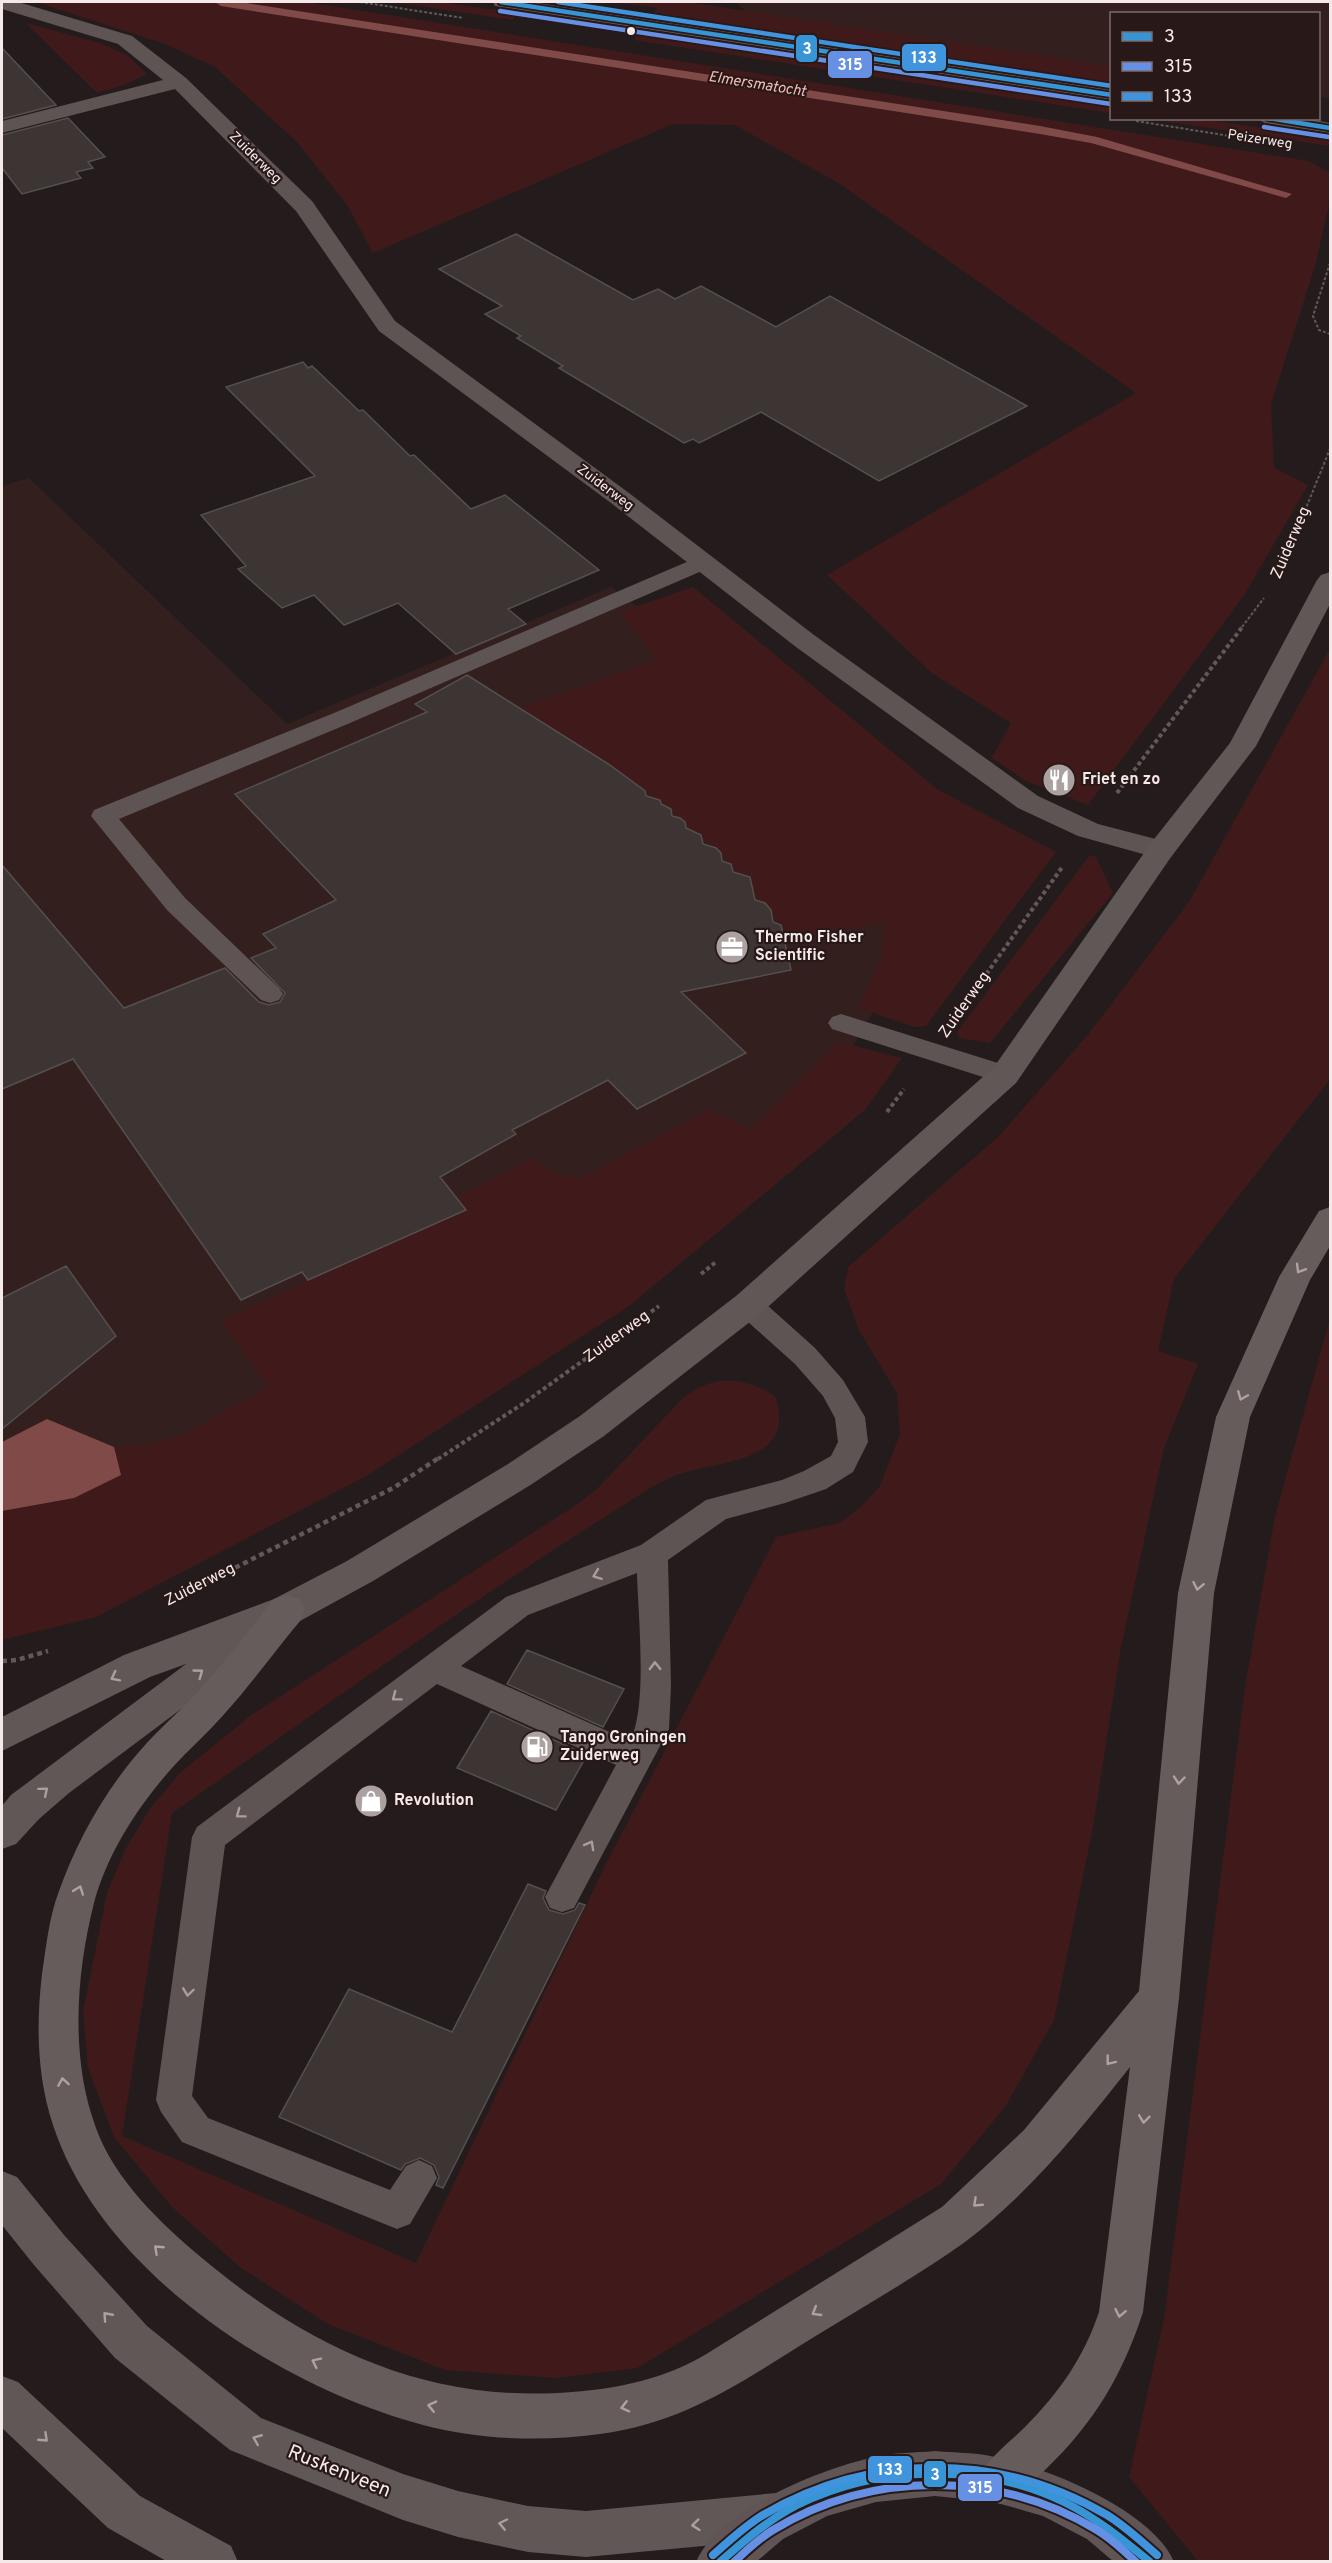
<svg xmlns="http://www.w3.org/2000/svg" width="1332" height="2563" font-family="Overpass,sans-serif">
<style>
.built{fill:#331f1e}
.green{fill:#401a1a}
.water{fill:#804a49}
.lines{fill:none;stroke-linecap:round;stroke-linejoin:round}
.stream{fill:#804a49;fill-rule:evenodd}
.building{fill:#3c3534;stroke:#564f4f;stroke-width:1.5}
.path-far2{stroke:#615958;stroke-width:2;stroke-dasharray:3 2;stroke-linecap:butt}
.path-far1{stroke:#615958;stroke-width:4;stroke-dasharray:4 3;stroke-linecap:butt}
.path{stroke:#615958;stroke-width:4.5;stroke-dasharray:5 4;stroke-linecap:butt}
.lane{fill:#5e5453;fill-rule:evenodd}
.street{fill:#5e5453;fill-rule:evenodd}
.secondary{fill:#605757;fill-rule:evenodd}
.primary{fill:#605554;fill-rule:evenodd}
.highway{fill:#665c5b;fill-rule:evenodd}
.bus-1-far1-casing{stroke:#281918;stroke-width:8}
.bus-1-casing{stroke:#281918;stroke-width:12}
.bus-2-far1-casing{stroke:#281918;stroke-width:8}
.bus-2-casing{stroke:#281918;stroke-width:12}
.bus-3-far1-casing{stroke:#281918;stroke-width:8}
.bus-3-casing{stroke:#281918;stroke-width:12}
.bus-1-far1{stroke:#3795d5;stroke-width:4.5}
.bus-1{stroke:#3795d5;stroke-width:8}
.bus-2-far1{stroke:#6690e3;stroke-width:4.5}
.bus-2{stroke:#6690e3;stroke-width:8}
.bus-3-far1{stroke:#4094de;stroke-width:4.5}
.bus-3{stroke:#4094de;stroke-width:8}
.oneway{stroke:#aea2a2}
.oneway2{stroke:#aa9e9e}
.oneway3{stroke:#aaa0a0}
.bus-dot{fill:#f5e9e9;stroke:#281918;stroke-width:2}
.labels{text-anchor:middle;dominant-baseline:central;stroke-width:4.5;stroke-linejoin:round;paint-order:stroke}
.far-street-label{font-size:14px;fill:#f5e9e9;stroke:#281918}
.far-water-label{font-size:15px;font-style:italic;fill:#f6bdba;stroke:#281918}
.street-label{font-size:16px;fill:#f5e9e9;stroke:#281918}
.poi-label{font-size:16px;font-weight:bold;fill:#f5e9e9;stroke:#281918;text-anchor:start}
.near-street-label{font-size:20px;fill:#f5e9e9;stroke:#281918}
.line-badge{stroke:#281918;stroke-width:2}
.badge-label{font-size:16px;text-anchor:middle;font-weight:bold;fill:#fff}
</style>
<rect width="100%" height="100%" fill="#241c1c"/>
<!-- built -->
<path class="built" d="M734,2H1330V99L1319,97L1318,14H1112L1111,68L758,19Z
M29,478L287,724L611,587L642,610L900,893L903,962L846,1057L626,1246L2,1533V486Z"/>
<!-- green -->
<path class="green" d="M36,2H306L1309,161L1330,173V200L1315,266L1271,404L1274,468L1308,485L1245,594L1088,805L1026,781L992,758L1011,723L933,674L827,575L1136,393L840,184L735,125L673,124L373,253L347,205L297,142L215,67L165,44Z
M392,2H440L518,13L513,20Z
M613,2H687L1111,66V84L652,15L657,8Z
M26,23L100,43L127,55L147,74L124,85L97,93Z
M639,33L1111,105V113L634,40Z
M1150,119H1202L1330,138V146Z
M693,587L937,789L1056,852L926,1026L914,1027L859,1008L883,953V923L791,939L723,856L664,805L519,709L656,660L620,612Z
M1330,649V1079L1174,1279L1158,1351L1198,1364L1164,1448L1121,1647L1093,1827L1054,2020L1005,2107L941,2184L637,2368L556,2378L445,2370L326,2323L240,2267L172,2207L114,2137L88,2068L83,2012L107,1893L125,1850L149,1810L180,1773L250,1716L579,1503L596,1490L682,1399C713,1374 741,1376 775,1396C797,1459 729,1460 686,1472C667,1477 647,1490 630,1501C473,1599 323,1708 172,1813L122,2136L416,2263L605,1866L776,1537L839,1523L861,1507L880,1486L900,1434L897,1393L859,1330L844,1289L848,1267L998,1137L1087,1036L1189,902Z
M1090,855L1096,857L1113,893L990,1043L959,1038L957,1032Z
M838,1042L902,1058L865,1110L629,1306L368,1475L96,1617L2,1640V1511L74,1498L121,1475L114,1447L149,1444L180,1436L268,1387L221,1321L461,1211L455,1199L532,1158L551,1172L582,1178L708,1110L750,1129Z
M1330,1319V2561H1198L1129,2477L1164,2319L1245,1687L1275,1516Z"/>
<!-- water -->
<path class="water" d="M47,1419L114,1447L121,1475L74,1498L2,1511V1442Z"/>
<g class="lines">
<!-- stream -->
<path class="stream" d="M215,2H240L1040,126L1097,137L1292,194L1286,198L1091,143L1040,134L221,6Z"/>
</g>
<!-- building -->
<path class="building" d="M2,48L56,105L2,119Z
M68,118L105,157L88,162L93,168L76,172L81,178L22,194L2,168V135Z
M516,234L633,300L658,289L675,299L701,286L776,327L830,296L1027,406L879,481L761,412L699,443L693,439L684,443L559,368L563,366L517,338L521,336L485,314L502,306L439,269Z
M303,362L308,368L312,366L359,411L363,410L410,456L414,455L471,509L505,495L599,570L508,609L526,624L456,654L398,603L344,625L314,595L282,608L238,569L246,566L201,515L315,476L226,387Z
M467,675L610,765L645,791L646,796L660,800L661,804L671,809L672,816L680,818L685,822L686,828L701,835L703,844L716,848L721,853L722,861L731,864L733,872L750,877L755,900L765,903L771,910L773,922L781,925L791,970L681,992L746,1053L637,1109L608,1080L512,1130L516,1134L440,1177L466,1210L308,1280L302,1272L241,1300L73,1059L2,1089V865L124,1008L225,968L259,1002L269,1005L280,1002L285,993L251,958L276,948L263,934L336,900L235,794L427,712L415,704Z
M66,1266L116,1336L2,1429V1298Z
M527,1650L624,1689L603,1727L507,1684Z
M491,1711L587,1755L556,1810L457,1768Z
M528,1884L546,1891L543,1898L549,1910L563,1914L575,1910L579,1903L585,1905L443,2188L436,2185L439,2177L434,2165L420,2158L405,2164L401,2170L279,2117L349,1989L452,2032Z"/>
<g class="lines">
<!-- path-far2 -->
<path class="path-far2" d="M360,2L463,18
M1136,121L1230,136
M1330,263L1313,316L1319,330L1330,334
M1284,562L1330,449
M1242,627L1264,598"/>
<!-- path-far1 -->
<path class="path-far1" d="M1117,793L1243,626
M958,1014L1063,866
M887,1112L904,1089
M701,1274L716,1262
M438,1459L524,1403L659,1306"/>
<!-- path -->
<path class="path" d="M195,1588L395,1487L440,1457
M2,1661L17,1660L48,1651"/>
<!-- lane -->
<path class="lane" d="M493,2H531L1112,90V100L501,7L495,6Z
M1256,118H1304L1330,123V133L1265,123Z
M703,555L711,557L714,562L711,567L350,723L119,819L185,898L279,988L283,994L279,1000L270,1003L261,1000L167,910L91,816L94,810L334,713Z
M841,1014L1014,1068L1018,1075L1014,1082L1005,1084L832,1029L828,1023L832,1017Z
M748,1294L758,1297L815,1348L843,1380L865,1417L868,1442L853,1472L826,1489L785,1503L726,1519L668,1560L671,1686L669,1729L574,1908L562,1912L550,1908L545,1897L616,1765L437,1684L225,1845L192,2096L208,2118L390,2190L406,2166L419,2160L432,2166L437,2178L410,2224L397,2229L182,2142L161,2112L156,2100L192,1837L197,1827L506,1597L641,1545L706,1500L782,1480L804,1471L831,1456L838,1442L835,1418L823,1396L795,1364L738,1313L734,1305L738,1297ZM637,1573C638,1614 648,1707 630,1741L461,1666L528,1615Z"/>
<!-- street -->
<path class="street" d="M2,2H18L132,36L186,78L312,201L395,321L629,493L814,635L1038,796L1098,824L1171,843L1175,850L1171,857L1161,859L1078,836L1018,808L796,647L611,503L379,331L296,211L175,89L2,133V121L163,80L118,44L2,9Z"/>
<!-- secondary -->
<path class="secondary" d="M1330,572V604L1256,746L1171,857L1016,1083L760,1314L604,1436L532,1484L373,1581L300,1621L268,1633L269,1636L264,1647L69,1793L39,1819L16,1844L2,1849V1806L11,1795L186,1664L150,1677L2,1751V1717L124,1655L274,1599L347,1561L508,1464L580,1416L736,1296L994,1067L1151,843L1230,743L1317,580L1321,575Z
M2,2171L17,2177L64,2235L147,2326L261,2418L403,2474L458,2491L528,2506L586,2511L776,2493L792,2500L799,2516L792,2532L776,2539L586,2557L528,2552L458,2537L403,2520L230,2450L115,2358L34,2265L2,2225Z
M2,2376L18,2382L140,2496L231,2546L238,2562H168L108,2528L2,2428Z"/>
<!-- primary -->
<path class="primary" d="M935,2451C955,2453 976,2452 995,2457C1048,2468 1152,2510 1174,2562H1114L1087,2539L1043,2516L994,2502L935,2496L876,2502L827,2516L783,2539L756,2562H696C718,2510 822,2468 875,2457C894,2452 915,2453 935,2451Z"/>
<!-- highway -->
<path class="highway" d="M1330,1207V1246L1310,1280L1250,1417L1214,1593L1179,1998L1143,2312C1123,2374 1094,2423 1047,2468C1032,2482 1019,2496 1000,2504L984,2497L977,2481C987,2458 1008,2444 1025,2427C1059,2393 1084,2357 1099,2312L1130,2067C1081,2129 1029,2194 965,2242C917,2276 865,2306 814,2337C743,2381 685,2423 600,2434C541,2442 481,2440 423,2425C279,2387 101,2272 53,2125C37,2077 36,2025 42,1974C46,1947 49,1917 59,1891C78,1838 107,1787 145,1745C164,1724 186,1706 204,1685C229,1657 251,1628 274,1599L287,1595L300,1599L305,1610L300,1621C275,1651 252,1683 226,1712C209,1732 189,1749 172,1768C138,1806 107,1854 94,1903C76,1974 70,2058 96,2128C114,2179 161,2224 202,2258C309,2348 429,2404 572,2392C621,2388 665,2379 708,2353L942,2207L1024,2130L1139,1991L1178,1593L1216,1417L1279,1277L1319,1211Z"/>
<!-- bus-1-far1 casing -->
<g class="bus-1-far1-casing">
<path id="bus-1-far1" d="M501,2L1112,95
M1268,118L1330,128"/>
</g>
<!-- bus-1 casing -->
<g class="bus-1-casing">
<path id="bus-1" d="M720,2562C744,2541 768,2520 797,2505C878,2465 982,2462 1064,2502C1095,2517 1123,2540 1150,2562"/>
</g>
<!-- bus-2-far1 casing -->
<g class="bus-2-far1-casing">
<path id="bus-2-far1" d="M500,11L1111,104
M1264,127L1329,137"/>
</g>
<!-- bus-2 casing -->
<g class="bus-2-casing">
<path id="bus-2" d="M734,2562C746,2551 758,2539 773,2530C872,2470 998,2470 1097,2530C1112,2539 1124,2551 1136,2562"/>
</g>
<!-- bus-3-far1 casing -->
<g class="bus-3-far1-casing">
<path id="bus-3-far1" d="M558,2L1112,86"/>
</g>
<!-- bus-3 casing -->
<g class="bus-3-casing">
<path id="bus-3" d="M713,2555C729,2541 745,2526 763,2515C871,2452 999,2452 1107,2515C1125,2526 1141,2541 1157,2555"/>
</g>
<!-- bus-1-far1 -->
<use href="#bus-1-far1" class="bus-1-far1"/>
<!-- bus-1 -->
<use href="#bus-1" class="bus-1"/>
<!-- bus-2-far1 -->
<use href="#bus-2-far1" class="bus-2-far1"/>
<!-- bus-2 -->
<use href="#bus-2" class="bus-2"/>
<!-- bus-3-far1 -->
<use href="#bus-3-far1" class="bus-3-far1"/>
<!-- bus-3 -->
<use href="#bus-3" class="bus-3"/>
</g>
<!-- one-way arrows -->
<defs><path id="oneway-chevron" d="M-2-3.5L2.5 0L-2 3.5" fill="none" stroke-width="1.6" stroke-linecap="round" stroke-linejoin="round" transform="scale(1.5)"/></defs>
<g class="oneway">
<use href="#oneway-chevron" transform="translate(1300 1269) rotate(121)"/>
<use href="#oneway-chevron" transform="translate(1242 1396) rotate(112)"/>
<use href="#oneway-chevron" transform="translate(1198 1586) rotate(101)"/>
<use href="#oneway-chevron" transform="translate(1179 1780) rotate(95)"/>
<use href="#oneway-chevron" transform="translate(79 1890) rotate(-70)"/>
<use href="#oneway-chevron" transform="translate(1110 2061) rotate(128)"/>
<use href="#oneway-chevron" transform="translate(63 2082) rotate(-99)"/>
<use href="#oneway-chevron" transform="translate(1144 2119) rotate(97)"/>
<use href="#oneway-chevron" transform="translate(977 2203) rotate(137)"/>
<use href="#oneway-chevron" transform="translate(158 2249) rotate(-137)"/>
<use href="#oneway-chevron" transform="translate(816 2312) rotate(149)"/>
<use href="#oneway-chevron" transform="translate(1120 2313) rotate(101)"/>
<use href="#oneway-chevron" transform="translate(316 2362) rotate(-154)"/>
<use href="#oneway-chevron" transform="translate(432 2406) rotate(-167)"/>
<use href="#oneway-chevron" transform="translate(625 2407) rotate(166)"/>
</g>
<g class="oneway2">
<use href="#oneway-chevron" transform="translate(597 1575) rotate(159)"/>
<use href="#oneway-chevron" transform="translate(655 1666) rotate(-91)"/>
<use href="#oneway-chevron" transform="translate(396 1697) rotate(143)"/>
<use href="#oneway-chevron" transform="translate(240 1814) rotate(143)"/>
<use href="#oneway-chevron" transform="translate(590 1845) rotate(-61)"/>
<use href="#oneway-chevron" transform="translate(188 1992) rotate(98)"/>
</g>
<g class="oneway3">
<use href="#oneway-chevron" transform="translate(199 1673) rotate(-36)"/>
<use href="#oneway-chevron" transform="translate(115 1677) rotate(153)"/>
<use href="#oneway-chevron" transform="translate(44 1791) rotate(-40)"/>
<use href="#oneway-chevron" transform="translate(107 2316) rotate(-132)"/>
<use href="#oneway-chevron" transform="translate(44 2438) rotate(43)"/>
<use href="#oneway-chevron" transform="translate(257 2439) rotate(-158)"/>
<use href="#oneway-chevron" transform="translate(503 2524) rotate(-168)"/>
<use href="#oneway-chevron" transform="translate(696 2525) rotate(174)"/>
</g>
<!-- icons -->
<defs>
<g id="restaurant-disc" transform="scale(1.725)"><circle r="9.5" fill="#aca1a1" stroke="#281918"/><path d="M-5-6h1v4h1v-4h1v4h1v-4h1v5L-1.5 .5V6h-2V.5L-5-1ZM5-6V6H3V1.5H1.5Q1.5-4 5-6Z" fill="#fff"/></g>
<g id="office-disc" transform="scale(1.725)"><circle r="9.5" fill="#aca1a1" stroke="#281918"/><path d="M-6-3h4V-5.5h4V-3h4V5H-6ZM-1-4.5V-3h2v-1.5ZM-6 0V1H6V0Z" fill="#fff"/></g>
<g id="fuel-disc" transform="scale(1.725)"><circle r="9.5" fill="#aca1a1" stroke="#281918"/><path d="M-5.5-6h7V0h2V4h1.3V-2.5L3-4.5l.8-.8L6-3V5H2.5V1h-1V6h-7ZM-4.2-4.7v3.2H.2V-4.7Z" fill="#fff"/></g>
<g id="shop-disc" transform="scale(1.725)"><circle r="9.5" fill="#aca1a1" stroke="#281918"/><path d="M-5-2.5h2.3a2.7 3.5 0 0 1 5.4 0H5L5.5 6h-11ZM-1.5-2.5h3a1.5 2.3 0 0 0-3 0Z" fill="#fff"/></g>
</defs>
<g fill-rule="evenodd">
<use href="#restaurant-disc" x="1059" y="780"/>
<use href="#office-disc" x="732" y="947"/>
<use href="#fuel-disc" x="537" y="1747"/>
<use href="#shop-disc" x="371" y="1801"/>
</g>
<!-- markers -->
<circle class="bus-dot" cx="631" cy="31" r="5"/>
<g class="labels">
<!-- far-street labels -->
<g class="far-street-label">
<text transform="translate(1260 140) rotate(9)">Peizerweg</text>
<text transform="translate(255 158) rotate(45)">Zuiderweg</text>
<text transform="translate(605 488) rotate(37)">Zuiderweg</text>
</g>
<!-- far-water labels -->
<g class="far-water-label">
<text transform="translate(757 85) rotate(9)">Elmersmatocht</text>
</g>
<!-- street labels -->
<g class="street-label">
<text transform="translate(1291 543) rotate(-67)">Zuiderweg</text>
<text transform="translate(965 1005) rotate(-55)">Zuiderweg</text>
<text transform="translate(617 1337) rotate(-36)">Zuiderweg</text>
<text transform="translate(200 1585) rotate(-27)">Zuiderweg</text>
</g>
<!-- poi labels -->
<g class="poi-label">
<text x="1082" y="780">Friet en zo</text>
<text x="755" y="938">Thermo Fisher<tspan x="755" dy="18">Scientific</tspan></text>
<text x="560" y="1738">Tango Groningen<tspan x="560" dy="18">Zuiderweg</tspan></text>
<text x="394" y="1801">Revolution</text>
</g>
<!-- near-street labels -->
<g class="near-street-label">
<text transform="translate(339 2472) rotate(22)">Ruskenveen</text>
</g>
</g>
<g class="line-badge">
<rect x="795" y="34" width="23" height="29" rx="6" fill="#3795d5"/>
<rect x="901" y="43" width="46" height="29" rx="6" fill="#4094de"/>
<rect x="827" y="50" width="46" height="29" rx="6" fill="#6690e3"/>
<rect x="867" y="2455" width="46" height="29" rx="6" fill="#4094de"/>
<rect x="923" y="2460" width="24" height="28" rx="6" fill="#3795d5"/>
<rect x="957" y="2473" width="46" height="29" rx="6" fill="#6690e3"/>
</g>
<g class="badge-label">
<text x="807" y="54">3</text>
<text x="924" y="63">133</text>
<text x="850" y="70">315</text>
<text x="890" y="2475">133</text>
<text x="935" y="2480">3</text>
<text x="980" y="2493">315</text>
</g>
<!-- border -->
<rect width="1332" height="2563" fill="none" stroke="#f5e9e9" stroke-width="6"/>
<!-- legend -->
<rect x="1110" y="12" width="210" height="108" fill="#281918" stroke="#7a6c6c" stroke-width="1.5"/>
<rect x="1122" y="32" width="30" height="9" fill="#3795d5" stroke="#7a6c6c" stroke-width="1.5"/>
<text x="1164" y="42" font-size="18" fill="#f5e9e9">3</text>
<rect x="1122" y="62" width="30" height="9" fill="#6690e3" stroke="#7a6c6c" stroke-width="1.5"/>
<text x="1164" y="72" font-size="18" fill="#f5e9e9">315</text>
<rect x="1122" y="92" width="30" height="9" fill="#4094de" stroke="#7a6c6c" stroke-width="1.5"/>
<text x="1164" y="102" font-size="18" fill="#f5e9e9">133</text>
</svg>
